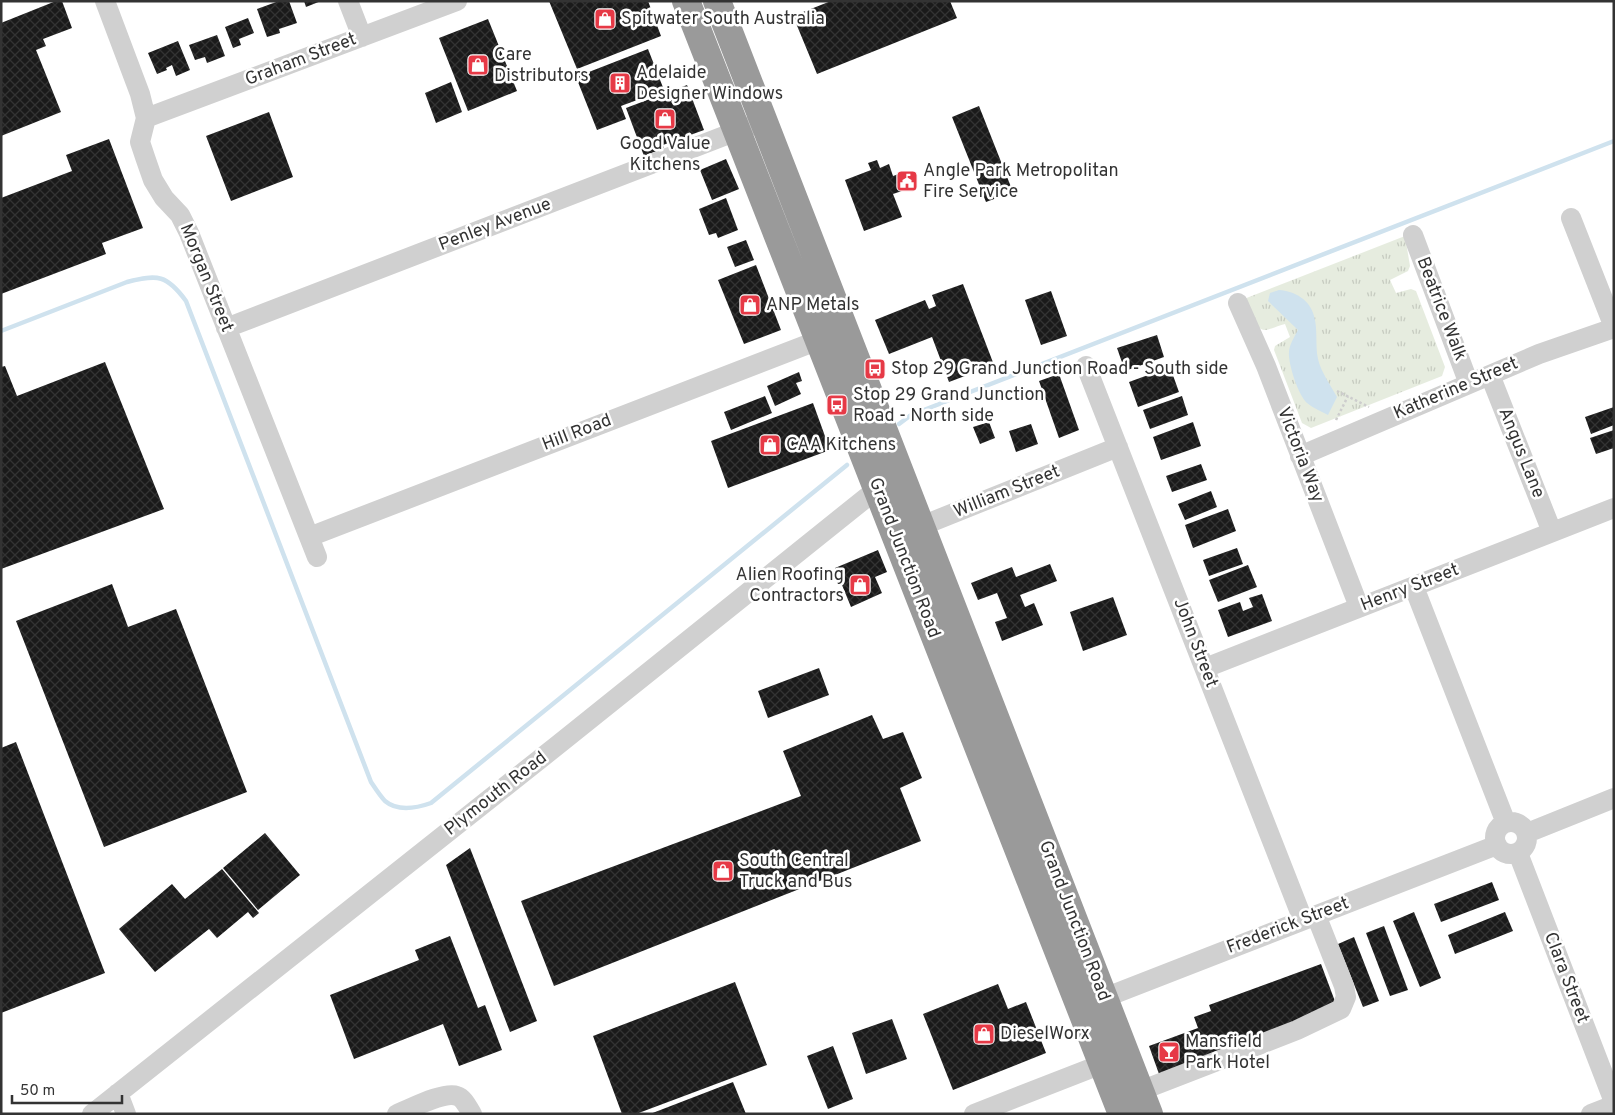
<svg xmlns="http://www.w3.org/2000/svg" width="1615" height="1115" font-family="Overpass,sans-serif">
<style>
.park{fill:url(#park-tufts)}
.water{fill:#cfe2ee}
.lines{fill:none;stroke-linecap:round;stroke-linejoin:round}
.stream{stroke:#cfe2ee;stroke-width:4.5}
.building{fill:url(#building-cross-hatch)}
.path{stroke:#cdcdcd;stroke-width:2.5;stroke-dasharray:2.5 2.5;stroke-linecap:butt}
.minor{stroke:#d0d0d0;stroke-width:20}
.highway{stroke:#9a9a9a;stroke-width:28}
.labels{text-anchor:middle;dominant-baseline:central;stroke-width:5;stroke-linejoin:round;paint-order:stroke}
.poi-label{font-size:18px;fill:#333;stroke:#fff;text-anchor:start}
.street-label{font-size:18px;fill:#333;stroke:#fff}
</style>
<defs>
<pattern id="park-tufts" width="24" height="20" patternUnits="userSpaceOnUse" patternTransform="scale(1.25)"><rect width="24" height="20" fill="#e6ecdf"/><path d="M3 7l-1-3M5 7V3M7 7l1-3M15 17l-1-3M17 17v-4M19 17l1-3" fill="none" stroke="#c6cbc0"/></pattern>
<pattern id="building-cross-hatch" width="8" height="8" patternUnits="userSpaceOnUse" patternTransform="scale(1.25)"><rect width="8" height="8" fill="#1a1a1a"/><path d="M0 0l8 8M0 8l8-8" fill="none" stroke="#333"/></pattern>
</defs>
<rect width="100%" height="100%" fill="#fff"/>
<!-- park -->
<path class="park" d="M1405,236L1410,266L1408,271L1390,280L1396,293L1411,289L1416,291L1445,367L1442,376L1311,428L1302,423L1274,350L1275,346L1290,337L1285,324C1279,325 1272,329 1266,330C1254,331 1248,308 1244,299Z"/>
<!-- water -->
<path class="water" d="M1279,290C1295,291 1310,300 1314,316C1318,329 1315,345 1318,359C1321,372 1331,386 1337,397L1328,415C1321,411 1313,408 1307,403C1298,394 1290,369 1289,356C1288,346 1294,338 1298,330L1268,301L1270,293Z"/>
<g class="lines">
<!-- stream -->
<path class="stream" d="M1,331L127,282C158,274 167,275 186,301L371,782C375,788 380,796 385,801C398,812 417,808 431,803L847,465
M899,424L911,415L1614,141"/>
</g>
<!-- building -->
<path class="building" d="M56,1H62L72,28L43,39L46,46L36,50L61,112L1,136V23Z
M279,1H289L297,23L279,29L280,33L267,37L257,9Z
M304,1H321L306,7Z
M549,1H648L661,36L577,69Z
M831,1H950L957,18L817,74L793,16Z
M248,18L254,33L239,39L241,45L233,48L225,27Z
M488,19L517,91L468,111L439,38Z
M217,35L225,56L207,63L205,57L195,60L189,45Z
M178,41L190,70L176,76L172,65L166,68L167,70L157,74L148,53Z
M648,49L664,90L621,106L626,119L597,130L576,77Z
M451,82L462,112L436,123L425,93Z
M687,85L704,130L663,145L664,148L644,156L626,108Z
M979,106L1013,192L986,202L952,117Z
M269,112L293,177L231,201L206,136Z
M109,139L143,228L102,243L106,254L1,294V198L72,171L66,155Z
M726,159L739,189L712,200L700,170Z
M877,160L880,168L889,164L893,176L904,172L911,188L893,194L902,217L864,231L845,180L871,170L868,163Z
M726,198L738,230L718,238L716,233L709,235L699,209Z
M746,240L754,260L735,267L727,247Z
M756,265L781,330L744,344L718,280Z
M963,284L994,365L949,382L932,337L889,354L875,320L925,300L929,309L936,306L932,295Z
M1051,291L1067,336L1041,345L1025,300Z
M1157,335L1164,357L1125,371L1117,348Z
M105,362L164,509L1,569V367L5,366L17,396Z
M1170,367L1179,392L1138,407L1129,382Z
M799,372L802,381L796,383L801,394L775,406L767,386Z
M1059,374L1079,430L1059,438L1039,381Z
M765,396L772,413L731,430L724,412Z
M1182,396L1188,415L1150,429L1143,410Z
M813,403L830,450L728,488L711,441Z
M1614,407V425L1591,434L1585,417Z
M989,422L995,438L980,444L973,427Z
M1193,422L1201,446L1161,460L1153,437Z
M1031,424L1038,444L1016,452L1009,431Z
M1614,430V448L1596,454L1590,438Z
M1201,464L1207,480L1172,492L1166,476Z
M1211,491L1217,507L1185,520L1178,504Z
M1228,509L1236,531L1193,548L1185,525Z
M1237,548L1243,564L1209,576L1203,560Z
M878,550L887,572L875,577L882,593L851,607L835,568Z
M1050,564L1057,581L1020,595L1025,607L1034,603L1043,625L1002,641L995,622L1007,618L997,593L978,600L971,583L1012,567L1016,577Z
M1248,565L1257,587L1218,602L1209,580Z
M112,584L128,627L176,609L247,792L104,847L16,621Z
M1262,594L1272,621L1228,637L1218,610L1240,602L1243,611L1253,607L1249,598Z
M1113,597L1127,635L1083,651L1070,612Z
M819,668L829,695L768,718L758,691Z
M872,715L883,739L903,732L922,778L900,788L921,841L554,986L521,901L801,796L783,751Z
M16,742L105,973L1,1013V748Z
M265,833L300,875L258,910L223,868Z
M470,848L537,1021L510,1032L446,865Z
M222,869L259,913L253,918L248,912L217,938L209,929L155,972L119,929L172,884L185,899Z
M1492,882L1499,900L1441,922L1434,904Z
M1414,912L1441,978L1420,987L1393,921Z
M1505,912L1513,931L1455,954L1448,935Z
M1384,926L1408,990L1390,996L1366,933Z
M450,936L478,1008L485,1005L502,1050L459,1066L443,1024L354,1059L330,995L419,960L415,950Z
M1354,937L1379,1001L1363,1007L1338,944Z
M1321,964L1336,1004L1311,1019L1159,1074L1149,1046L1198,1028L1194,1017L1211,1011L1209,1005Z
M735,982L767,1065L636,1114H622L593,1036Z
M998,984L1008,1009L1026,1002L1046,1053L953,1090L923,1014Z
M892,1019L907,1059L866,1074L852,1033Z
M833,1046L853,1099L828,1109L807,1056Z
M733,1082L746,1114H650Z"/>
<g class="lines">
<!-- path -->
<path class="path" d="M1337,391L1369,407
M1336,420L1348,396"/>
<!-- minor -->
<path class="minor" d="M105,1L140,94L146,118L140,142L145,157L153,180L164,198L180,215L189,233L317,557
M348,1L362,37
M146,118L457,1
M1571,218L1614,327
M1413,235L1469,384
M1238,303L1266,366L1359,607
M226,328L750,126
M1086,366L1303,920
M1490,375L1552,532
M1300,456L1539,354L1614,328
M909,531L1118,447
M309,537L845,330
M1414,587L1506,823
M1205,668L1614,508
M1495 838a16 16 0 1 1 32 0a16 16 0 1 1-32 0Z
M1527,833L1614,798
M1518,853L1614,1102
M1091,1003L1497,845
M1140,1091L1297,1030L1341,1009L1346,997L1344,986L1316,915
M118,1093L126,1114
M92,1114L559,744L877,489L888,485
M397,1114C410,1109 444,1091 457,1096C464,1098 468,1108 472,1114
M974,1114L1102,1064
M1591,1114L1614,1105"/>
<!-- highway -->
<path class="highway" d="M686,1L1122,1114
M717,1L1149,1114"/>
</g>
<!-- icons -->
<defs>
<g id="shop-square" transform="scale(1.125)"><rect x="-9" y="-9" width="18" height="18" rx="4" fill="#e63946" stroke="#fff"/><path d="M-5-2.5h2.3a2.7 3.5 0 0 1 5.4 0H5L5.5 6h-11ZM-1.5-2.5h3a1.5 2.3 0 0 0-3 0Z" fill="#fff"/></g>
<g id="building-square" transform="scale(1.125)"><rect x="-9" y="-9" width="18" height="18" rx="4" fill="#e63946" stroke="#fff"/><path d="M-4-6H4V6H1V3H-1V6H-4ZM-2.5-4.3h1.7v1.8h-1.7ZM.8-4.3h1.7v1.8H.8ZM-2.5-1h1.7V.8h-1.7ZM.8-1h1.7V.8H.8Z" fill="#fff"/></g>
<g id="civic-square" transform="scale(1.125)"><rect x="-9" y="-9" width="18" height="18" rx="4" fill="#e63946" stroke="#fff"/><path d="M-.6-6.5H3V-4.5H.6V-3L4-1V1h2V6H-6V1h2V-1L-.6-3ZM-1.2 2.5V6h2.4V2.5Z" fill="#fff"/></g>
<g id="bus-square" transform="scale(1.125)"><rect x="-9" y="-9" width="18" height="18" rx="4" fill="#e63946" stroke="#fff"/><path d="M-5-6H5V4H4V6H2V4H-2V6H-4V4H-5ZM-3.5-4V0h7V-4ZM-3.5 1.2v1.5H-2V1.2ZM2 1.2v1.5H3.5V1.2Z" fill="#fff"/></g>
<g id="bar-square" transform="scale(1.125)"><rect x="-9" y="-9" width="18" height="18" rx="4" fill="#e63946" stroke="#fff"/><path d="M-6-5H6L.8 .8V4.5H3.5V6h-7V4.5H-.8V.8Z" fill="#fff"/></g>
</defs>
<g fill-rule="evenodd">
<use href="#shop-square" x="605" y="19"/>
<use href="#shop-square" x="478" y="65"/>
<use href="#building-square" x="620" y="83"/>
<use href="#shop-square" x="665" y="119"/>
<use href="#civic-square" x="907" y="181"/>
<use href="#shop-square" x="750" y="305"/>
<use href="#bus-square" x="875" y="369"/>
<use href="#bus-square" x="837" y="405"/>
<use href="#shop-square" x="770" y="445"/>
<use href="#shop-square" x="860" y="585"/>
<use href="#shop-square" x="723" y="871"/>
<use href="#shop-square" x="984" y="1034"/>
<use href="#bar-square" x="1169" y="1052"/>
</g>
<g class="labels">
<!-- poi labels -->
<g class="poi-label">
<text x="621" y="19">Spitwater South Australia</text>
<text x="494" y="55">Care<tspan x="494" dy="21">Distributors</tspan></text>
<text x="636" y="73">Adelaide<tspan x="636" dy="21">Designer Windows</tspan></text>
<text x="665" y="144" text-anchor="middle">Good Value<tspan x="665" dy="21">Kitchens</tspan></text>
<text x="923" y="171">Angle Park Metropolitan<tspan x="923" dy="21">Fire Service</tspan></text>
<text x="766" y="305">ANP Metals</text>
<text x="891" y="369">Stop 29 Grand Junction Road - South side</text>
<text x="853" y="395">Stop 29 Grand Junction<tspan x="853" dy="21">Road - North side</tspan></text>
<text x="786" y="445">CAA Kitchens</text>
<text x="844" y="575" text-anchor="end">Alien Roofing<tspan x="844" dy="21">Contractors</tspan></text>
<text x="739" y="861">South Central<tspan x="739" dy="21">Truck and Bus</tspan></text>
<text x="1000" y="1034">DieselWorx</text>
<text x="1185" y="1042">Mansfield<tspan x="1185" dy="21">Park Hotel</tspan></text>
</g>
<!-- street labels -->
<g class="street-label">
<text transform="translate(301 60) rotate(-21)">Graham Street</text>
<text transform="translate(495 225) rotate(-21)">Penley Avenue</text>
<text transform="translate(206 278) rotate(68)">Morgan Street</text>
<text transform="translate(1441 309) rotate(69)">Beatrice Walk</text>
<text transform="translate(1456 389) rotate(-23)">Katherine Street</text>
<text transform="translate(577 433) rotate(-21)">Hill Road</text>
<text transform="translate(1521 453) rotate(68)">Angus Lane</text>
<text transform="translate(1300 455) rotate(69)">Victoria Way</text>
<text transform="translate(1007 492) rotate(-22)">William Street</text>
<text transform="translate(904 558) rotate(69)">Grand Junction Road</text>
<text transform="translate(1410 588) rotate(-21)">Henry Street</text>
<text transform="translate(1195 643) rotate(69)">John Street</text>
<text transform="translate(496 794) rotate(-38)">Plymouth Road</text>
<text transform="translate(1074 921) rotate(69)">Grand Junction Road</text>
<text transform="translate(1288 926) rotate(-21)">Frederick Street</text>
<text transform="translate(1566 978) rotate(69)">Clara Street</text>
</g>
</g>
<!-- border -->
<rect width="1615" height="1115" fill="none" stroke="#333333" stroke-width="5"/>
<!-- scale -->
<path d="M12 1095v8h110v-8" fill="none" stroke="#333333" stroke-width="2.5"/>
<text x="20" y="1095" font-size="15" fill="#333333" stroke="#ffffff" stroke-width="4" paint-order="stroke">50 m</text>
</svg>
